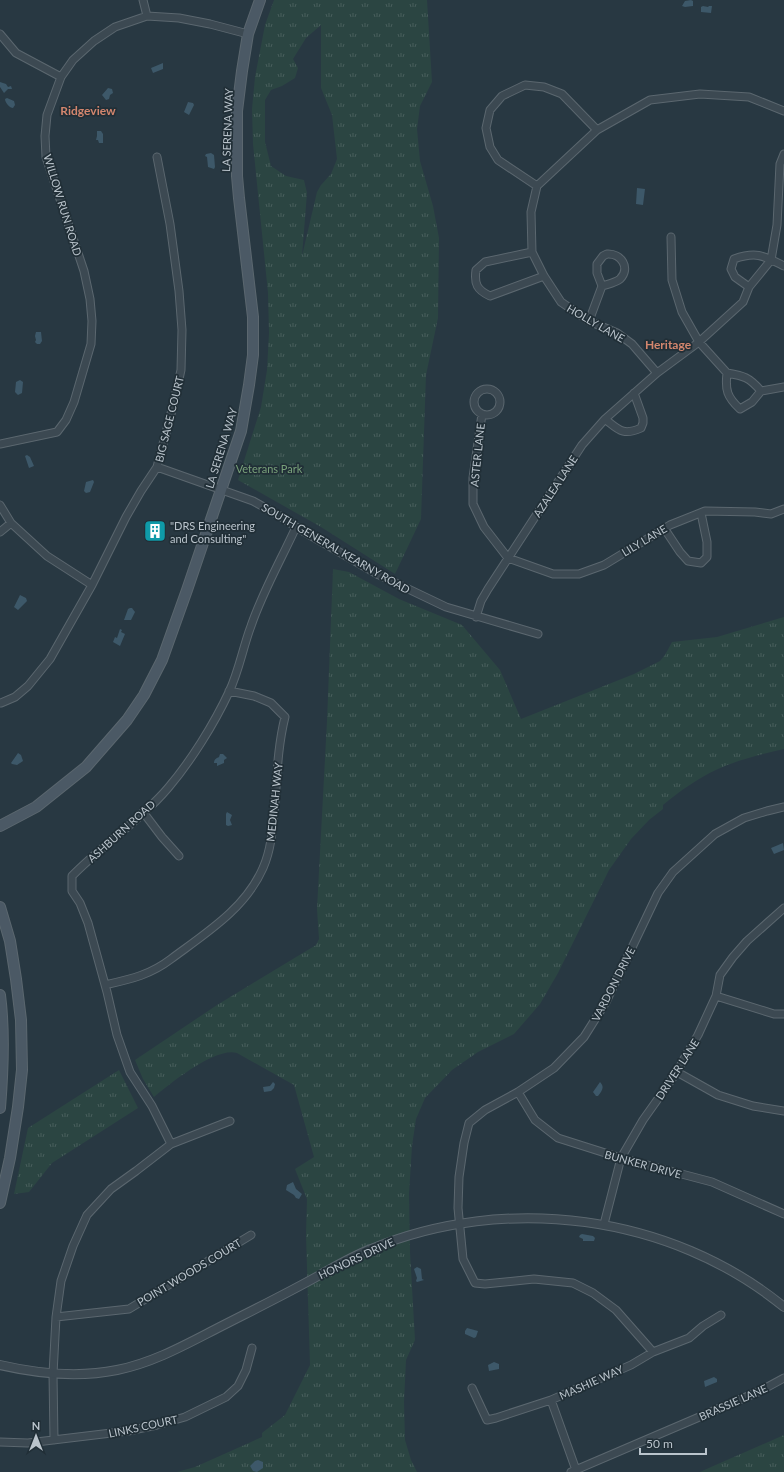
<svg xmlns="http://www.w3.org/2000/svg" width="784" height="1472" font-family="Lato,sans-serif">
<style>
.grass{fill:url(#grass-tufts);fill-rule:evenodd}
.water{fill:#3d5869}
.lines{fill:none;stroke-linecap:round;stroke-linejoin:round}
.minor-casing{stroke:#5b676f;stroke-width:9}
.tertiary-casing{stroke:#5b676f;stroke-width:10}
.secondary-casing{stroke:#5b676f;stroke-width:12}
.minor{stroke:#3c4952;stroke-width:7}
.tertiary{stroke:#3c4952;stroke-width:8}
.secondary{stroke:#4b5965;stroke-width:10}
.labels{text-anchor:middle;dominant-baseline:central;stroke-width:3.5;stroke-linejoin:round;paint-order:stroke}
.street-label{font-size:11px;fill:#bac4cc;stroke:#212f37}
.park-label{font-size:11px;fill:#79a17a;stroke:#212f37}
.poi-label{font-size:11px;fill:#bac4cc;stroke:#212f37;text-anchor:start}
.neighbourhood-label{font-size:12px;font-weight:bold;fill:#d3866e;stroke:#212f37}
</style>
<defs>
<pattern id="grass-tufts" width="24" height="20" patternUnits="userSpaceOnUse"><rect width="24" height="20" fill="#2b4542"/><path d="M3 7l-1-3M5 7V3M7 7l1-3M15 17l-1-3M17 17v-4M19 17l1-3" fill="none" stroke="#485e5c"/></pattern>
</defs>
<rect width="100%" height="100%" fill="#283842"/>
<!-- grass -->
<path class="grass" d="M274,0H427L432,82L420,106L417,129L420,161L433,206L439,238L438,318L426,375L421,519L395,574L321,527L238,480L261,407L267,370L269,333L268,293L253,144L252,109L255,77L265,25ZM321,25V88L332,115L337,159L331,174L321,185L317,192L302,256L307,193L304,180L286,176L271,166L265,142V100L271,90L282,86L295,78L298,68L293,59L306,38Z
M333,569L349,572L399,599L462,625L500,670L521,719L634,674L660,661L665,655L672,642L717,637L784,617V749C762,754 738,760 718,769C698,778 680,791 663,805V809L649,820L631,839L609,870L558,973L540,1004L514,1034L478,1052L452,1070L425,1098L416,1119L412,1146L409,1194L410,1252L415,1340L406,1360L404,1402L405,1440L411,1460L417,1472H177L195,1467L262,1437V1433L285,1415L310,1365L306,1235L307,1199L295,1169L314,1157L294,1085L237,1053C215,1047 171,1083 154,1097L143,1079L135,1060L217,1005L316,945L319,939L317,909L327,721Z
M119,1070L138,1108L52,1163L29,1192L14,1194L28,1128Z
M784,1435V1472H700L711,1467Z"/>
<!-- water -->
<path class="water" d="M691,0L693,1V6L685,7L682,6L685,1Z
M703,6L708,7L709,6H712L711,13L701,12V7Z
M163,63V69L153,73L151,68Z
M0,82L6,84L8,87L11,86L12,89H8L4,93L0,87Z
M108,88L112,89L113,93L110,95L109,99L106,100L102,95Z
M7,98L14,101L15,105L13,108C10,108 5,103 5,99Z
M188,102L193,103L194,105L189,115L184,112Z
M97,131H101L103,134V143H99L98,140H96L97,136Z
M211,153L214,155L215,167L214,169L208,167L207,157L205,156L206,154Z
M637,188L645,189L643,205L636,204Z
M36,332H41L42,341L40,344H37L35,342L36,340L35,336Z
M20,380L23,382L22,393L18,395L15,392L16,382Z
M27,455L30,457L34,466L29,468L25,456Z
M93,480L94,482L90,492L86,493L84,491L86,482Z
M20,595L26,598L27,601L18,610L14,607Z
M130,608H132L135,612L131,620H124L128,609Z
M120,629L122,630L121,632L125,634L120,646L113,642L115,637L117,638Z
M18,753L21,755L23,761L17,765L12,764L11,763Z
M220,754H223L227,758L224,760V763L217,766V763H214C214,759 217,758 219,757Z
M227,812L232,815L230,820L232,825L228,826L226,825V814Z
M783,843L784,850L774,854L771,848Z
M273,1082L275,1084L274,1088L271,1091L264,1092L263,1087L270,1086Z
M600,1082C605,1087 602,1091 598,1096H596L593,1092Z
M293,1182L296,1189L302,1194L299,1199L296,1198L294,1195L286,1190L287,1185Z
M582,1234L593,1236L595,1238L594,1241H583V1239L579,1237L580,1235Z
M417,1267L421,1269L422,1279L424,1280L417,1282L416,1281L417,1278L414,1269Z
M467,1328L478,1331L476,1337L474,1338L465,1334V1331Z
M494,1362L499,1364V1369L489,1371L488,1365Z
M714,1377L717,1379V1382L705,1387L704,1381Z
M258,1460L263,1462V1468L257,1472L253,1471L250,1466L255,1461Z"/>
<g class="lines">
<!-- minor casing -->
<g class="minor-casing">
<path id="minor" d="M143,0L147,16
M0,34L16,53L61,77
M784,111L749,97L700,94L650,100L597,130L537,186L531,212L532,252L544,276L561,302L589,321L617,333L632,344L657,373L699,342L743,302L749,287L771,260L777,225L780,164L784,154
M537,186L498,160L490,147L486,128L490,110L502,96L525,85L544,87L562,94L597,130
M671,237L672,280L682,312L699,342L727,373C725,390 727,397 740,409L752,402L761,391C749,377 744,376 727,373
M532,252L485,262L476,270C474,284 477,290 490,296L544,276
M607,254C621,253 631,268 620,279C615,283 608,284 602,286L597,273V264L603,256Z
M749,287L735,277L731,269L734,259C757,251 764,256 784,266
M589,321L602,286
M474 402a13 13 0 1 1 26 0a13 13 0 1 1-26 0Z
M761,391L784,387
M482,414L473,478V504L484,527L508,558L553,574H579L604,565L670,525L705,511L755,512L771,514L784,509
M605,419C619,430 623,436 641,428L643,423V418L634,393
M0,444L57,432L66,420L74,402L91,344L92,321L90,299L84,271L46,157L45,136L47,115L61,77L73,60L94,41L115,27L147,16L179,18L210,24L248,34
M157,467L253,501L280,516L296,527L379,575L446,607L538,634
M0,505L11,523L47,556L92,585
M664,528L680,552L688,561L701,563L707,557V542L701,513
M0,532L11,523
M476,617L481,601L488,589L582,445L605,419L657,373
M1,703L15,697L28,686L50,659L92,585L126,517L141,491L157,467L172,410L181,370L182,330L179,291L170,224L157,157
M143,812L162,837L179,856
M105,985C131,979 150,975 171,959C206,933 245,909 263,868C272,848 273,824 275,802C277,774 278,745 285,717L271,703L254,696L229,691
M716,996L774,1014H784
M677,1072L718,1095L753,1106L784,1111
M518,1092L535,1120L558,1138L621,1158L712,1182L784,1214
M171,1144L152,1106L130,1072L117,1035L107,992L88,923L80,903L72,891V876C102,845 140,821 168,788C191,761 214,724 229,692C239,671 243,647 251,626C263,591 281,560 296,527
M604,1224L621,1158L643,1120L677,1072L685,1057L698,1035L716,996L720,975L733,957L747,941L784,908
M56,1317L129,1309L251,1235
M653,1352L616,1310L593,1293L573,1283L534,1279L485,1284L475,1283L463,1259L458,1208L459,1177L464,1143L469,1123L485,1110L518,1092L554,1068L584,1037L606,1002L658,893L673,872L715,834L744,818L767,811L784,807
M472,1388L487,1420L496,1418L551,1400L631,1365L653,1352L689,1338L703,1326L721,1315
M551,1400L576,1470
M54,1440L53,1374L56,1317L61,1281L73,1246L87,1215L111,1189L136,1171L171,1144L230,1121
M0,1442L28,1443L128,1431L157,1425L185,1417L226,1397L238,1386L246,1370L252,1348
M571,1472L760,1391L784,1378"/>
</g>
<!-- tertiary casing -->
<g class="tertiary-casing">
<path id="tertiary" d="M0,1365C39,1374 78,1378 117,1370C152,1363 183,1346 214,1330C249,1312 284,1295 318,1276C336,1266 353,1256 371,1249C505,1193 671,1214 784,1307"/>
</g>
<!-- secondary casing -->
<g class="secondary-casing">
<path id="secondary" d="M0,826L36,807L86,767L127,720L144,695L162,660L187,590L241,431L249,385L253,355V317L239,198L237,176V111L242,71L248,34L260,0
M0,907L10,941L16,979L21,1020L22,1070L18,1107L10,1158L0,1203
M0,995C5,1033 3,1071 0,1108"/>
</g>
<!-- minor -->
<use href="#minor" class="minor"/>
<!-- tertiary -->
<use href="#tertiary" class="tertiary"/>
<!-- secondary -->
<use href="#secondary" class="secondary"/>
</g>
<!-- icons -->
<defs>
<g id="building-square" transform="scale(1.15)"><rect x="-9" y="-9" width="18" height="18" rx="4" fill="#0f9aa8" stroke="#212f37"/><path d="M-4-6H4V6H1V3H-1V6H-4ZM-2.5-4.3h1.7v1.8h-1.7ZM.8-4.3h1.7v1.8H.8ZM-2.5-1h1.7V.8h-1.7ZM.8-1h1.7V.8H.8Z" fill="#fff"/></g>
</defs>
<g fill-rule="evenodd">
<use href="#building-square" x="155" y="531"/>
</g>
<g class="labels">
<!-- street labels -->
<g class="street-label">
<text transform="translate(227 130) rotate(-88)">LA SERENA WAY</text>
<text transform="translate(63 205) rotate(73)">WILLOW RUN ROAD</text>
<text transform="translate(596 323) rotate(30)">HOLLY LANE</text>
<text transform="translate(169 419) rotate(-76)">BIG SAGE COURT</text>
<text transform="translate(221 448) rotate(-73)">LA SERENA WAY</text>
<text transform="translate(477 455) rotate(-84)">ASTER LANE</text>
<text transform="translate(555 486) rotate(-57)">AZALEA LANE</text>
<text transform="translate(644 540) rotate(-31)">LILY LANE</text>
<text transform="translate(336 548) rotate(30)">SOUTH GENERAL KEARNY ROAD</text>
<text transform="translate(274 802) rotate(-84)">MEDINAH WAY</text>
<text transform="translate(121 831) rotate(-42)">ASHBURN ROAD</text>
<text transform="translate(613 984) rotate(-63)">VARDON DRIVE</text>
<text transform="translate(677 1069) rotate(-57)">DRIVER LANE</text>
<text transform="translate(643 1164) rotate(15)">BUNKER DRIVE</text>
<text transform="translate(356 1258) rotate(-25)">HONORS DRIVE</text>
<text transform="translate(189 1272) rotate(-31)">POINT WOODS COURT</text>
<text transform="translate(591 1382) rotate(-24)">MASHIE WAY</text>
<text transform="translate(733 1402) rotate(-24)">BRASSIE LANE</text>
<text transform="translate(143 1426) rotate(-12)">LINKS COURT</text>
</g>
<!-- park labels -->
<g class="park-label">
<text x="269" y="468">Veterans Park</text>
</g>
<!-- poi labels -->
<g class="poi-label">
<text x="170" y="525">"DRS Engineering<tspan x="170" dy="13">and Consulting"</tspan></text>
</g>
<!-- neighbourhood labels -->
<g class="neighbourhood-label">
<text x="88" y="110">Ridgeview</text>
<text x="668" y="344">Heritage</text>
</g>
</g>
<!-- north arrow -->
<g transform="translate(36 1436)" stroke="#212f37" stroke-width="3" paint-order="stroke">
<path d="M0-3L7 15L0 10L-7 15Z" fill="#bac4cc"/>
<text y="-6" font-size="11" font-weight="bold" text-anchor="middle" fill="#bac4cc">N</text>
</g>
<!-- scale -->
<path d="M640 1448v6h66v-6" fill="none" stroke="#bac4cc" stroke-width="2"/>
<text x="646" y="1448" font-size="12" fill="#bac4cc" stroke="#212f37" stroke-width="3" paint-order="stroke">50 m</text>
</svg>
